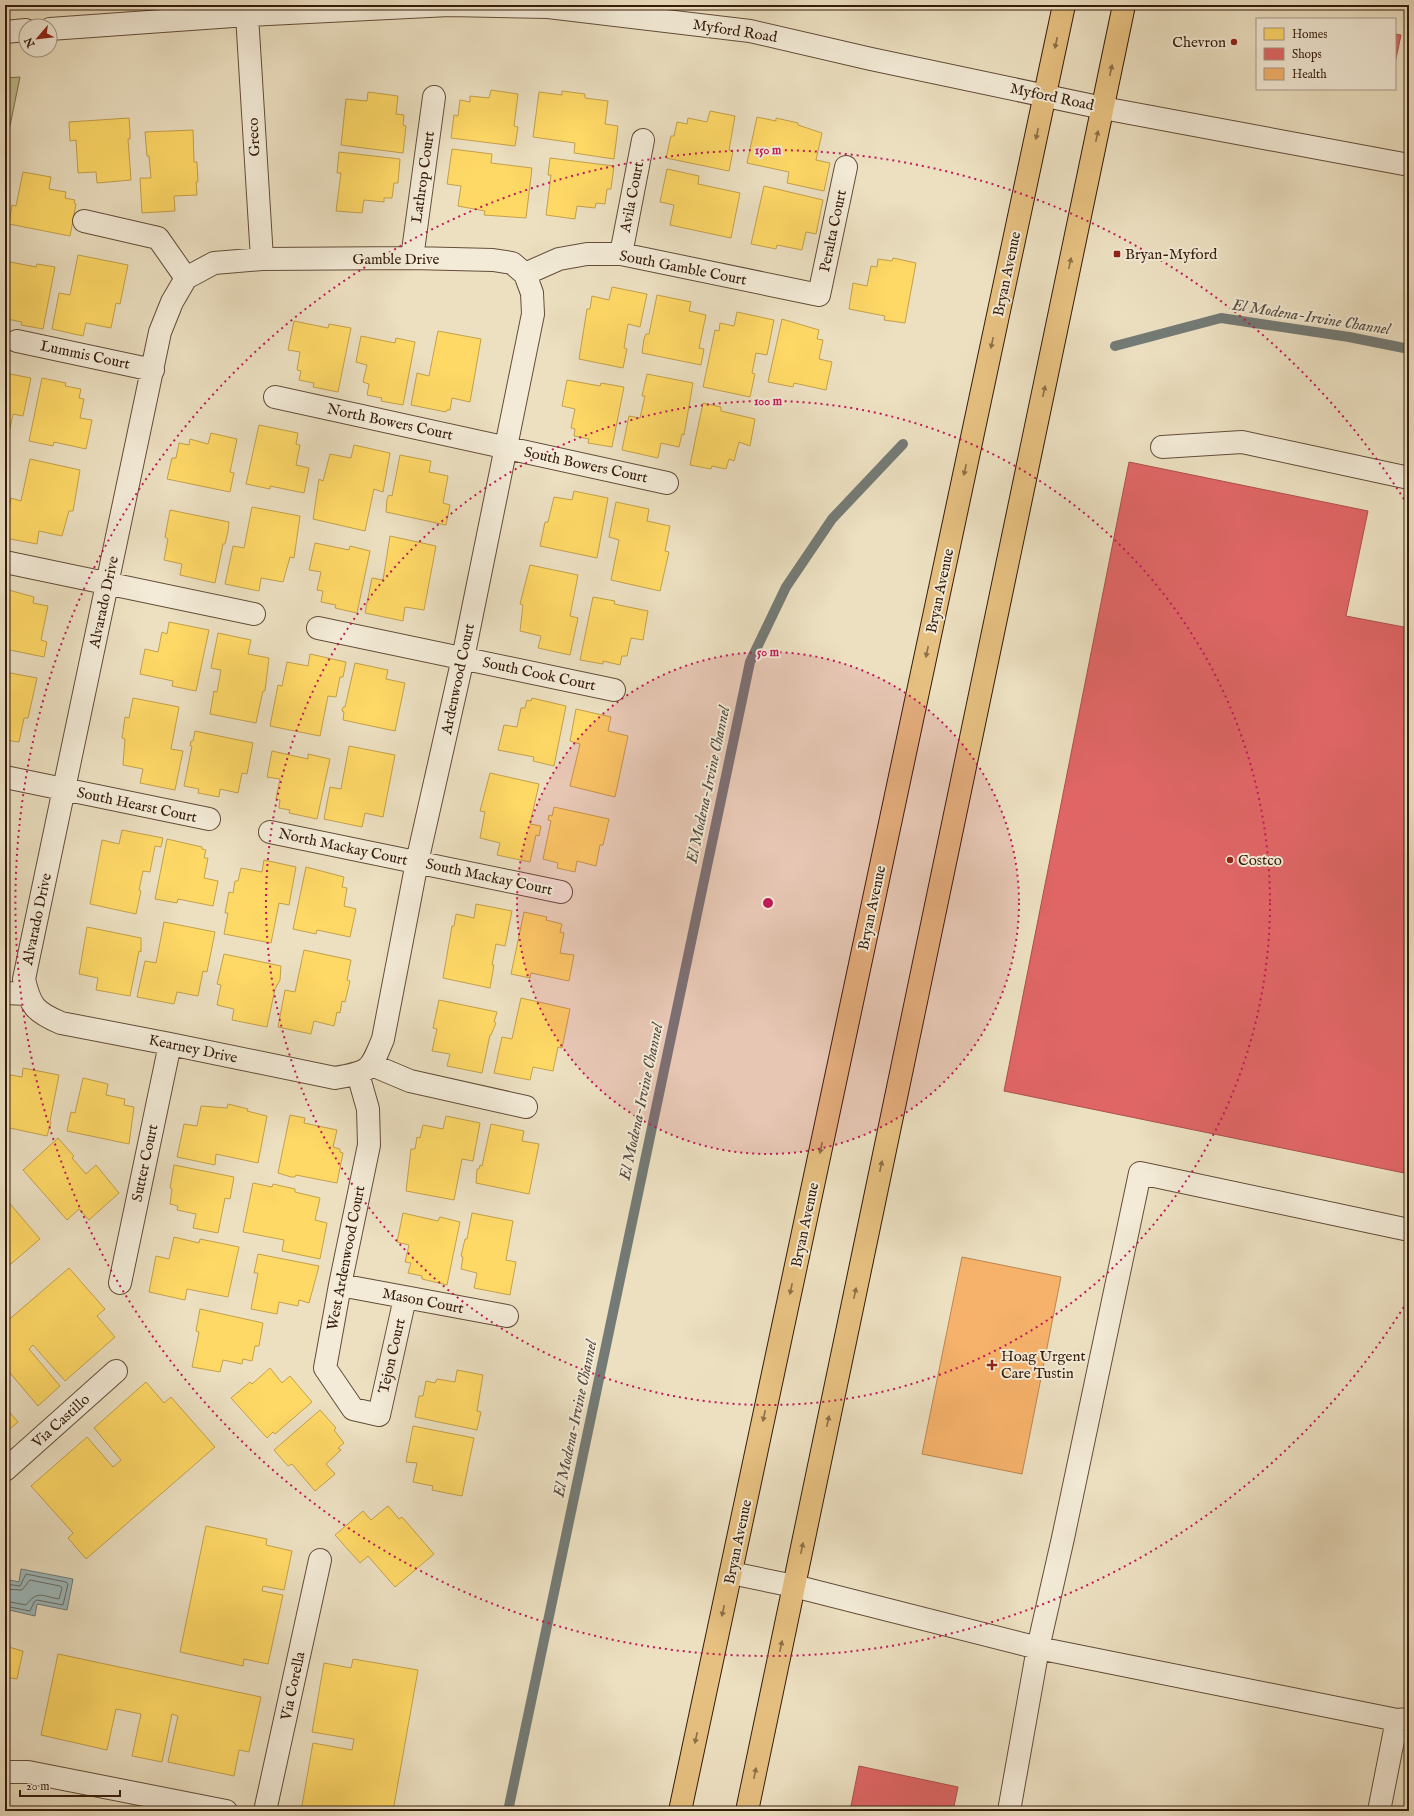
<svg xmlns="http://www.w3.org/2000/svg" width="1414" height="1816" font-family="'IM FELL English',serif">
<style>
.green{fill:#bfc08e;stroke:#7a6e4d}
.water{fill:#9dbabd;stroke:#747b76}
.homes{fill:#ffd966;stroke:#c3a04b}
.shops{fill:#e06666;stroke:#ad504b}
.health{fill:#f6b26b;stroke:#bc854e}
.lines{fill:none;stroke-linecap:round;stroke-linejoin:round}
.shore{stroke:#6a6b64;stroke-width:1}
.stream{stroke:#747b76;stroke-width:10}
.minor-casing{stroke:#644d39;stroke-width:24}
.major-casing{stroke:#361c0c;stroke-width:24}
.minor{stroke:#f3ebd7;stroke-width:22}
.major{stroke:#e6c080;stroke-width:22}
.oneway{fill:#8e6e46}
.ring{fill:none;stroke:#c2185b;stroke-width:2;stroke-dasharray:2 4}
.poi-dot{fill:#8f2418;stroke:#f3ebd7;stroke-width:1.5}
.labels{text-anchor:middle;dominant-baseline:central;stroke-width:4;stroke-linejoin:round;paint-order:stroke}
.street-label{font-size:15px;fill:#361c0c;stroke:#f3ebd7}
.poi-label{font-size:15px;fill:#361c0c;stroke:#f3ebd7;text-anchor:start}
.water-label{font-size:16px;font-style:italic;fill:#554b41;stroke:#f3ebd7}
.centre{fill:#c2185b;stroke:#f3ebd7;stroke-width:2}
.ring-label{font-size:12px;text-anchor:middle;font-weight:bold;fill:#c2185b;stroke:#f3ebd7;stroke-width:4;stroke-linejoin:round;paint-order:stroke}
</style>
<rect width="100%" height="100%" fill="#ece0c1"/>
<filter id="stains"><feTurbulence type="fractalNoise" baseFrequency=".005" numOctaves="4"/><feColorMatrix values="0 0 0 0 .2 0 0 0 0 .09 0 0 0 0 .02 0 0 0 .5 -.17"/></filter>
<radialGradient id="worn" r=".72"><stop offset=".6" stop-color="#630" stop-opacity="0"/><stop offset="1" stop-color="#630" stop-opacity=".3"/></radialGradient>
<!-- green -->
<path class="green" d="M20,77L5,150V78Z"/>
<!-- water -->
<path class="water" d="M21,1569L73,1579L67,1610L37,1604L35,1616L5,1609V1579L19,1582Z"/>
<!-- homes -->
<path class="homes" d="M491,90L518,94L514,126L518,127L515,146L451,138L454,115L458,116L460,100L470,102V96L489,98Z
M562,91L585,94V98L608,101L605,124L618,126L614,159L574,153L575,143L533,137L539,92L562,95Z
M368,92L398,96L396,114L404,115L403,125L406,126L403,153L341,145L346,99L367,101Z
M710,111L735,116L729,150L733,151L729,171L666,158L671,136H674L677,122L687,124L688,118L707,122Z
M757,117L776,121V118L798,123V125L822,133L816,160L830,163L824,191L787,183L789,172L747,163Z
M129,118L130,132V139H128L131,180L97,183L96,172L78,173L76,140L70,141L69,122Z
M193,130L194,162H197L198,182H196L197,195L174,196L175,211L142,213L140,178H151L149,156H147L145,132Z
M452,149L492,154L491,163L532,168L526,218L484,215L485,211L458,206L461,186L447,184Z
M339,152L400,159L398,183H394L392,198H384V202L364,200L362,213L336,211L341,173H337Z
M550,158L614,166L611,189H607L605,204L596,203L595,208L577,206L575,219L546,215L551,175H548Z
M667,169L699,176L698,184L740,193L731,238L670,225L674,205L660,202Z
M23,172L51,177L49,189L66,192L65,198L75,200L74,203L76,204L70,236L9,224L12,205L16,206Z
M764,186L823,200L816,234L806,232L802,250L777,245L776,249L751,244Z
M78,255L128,265L120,304L116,303L111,328L86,323L83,336L52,329L59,293L70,295Z
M893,258L916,263L905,323L884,320L885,316L849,309L853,283L867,286L871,266L877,267L878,259L892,261Z
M5,261L36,267L37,264L55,267L43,329L21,325L22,322L7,319L9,309L5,308Z
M612,287L647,294L640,327L628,324L624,348L627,349L623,368L579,359L587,309H590L592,296L609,300Z
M657,295L691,302L689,311L706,315L699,348L704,349L701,365L642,353L644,339L646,334H649Z
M737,312L774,320L767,355L756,353L752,373L755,374L750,397L703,387L715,330L719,331L720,323L734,326Z
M782,319L819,330L817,339L823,340L819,359L832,362L826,390L794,383L793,387L768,382Z
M294,321L328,328L329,324L351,328L338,392L313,387L314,383L299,380L301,371L297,370L300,352L288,350Z
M438,331L481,339L470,402L452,398L450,410H447L446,412L411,405L417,373L429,376Z
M361,336L395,343L396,338L415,342L403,405L381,401L382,398L367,395L369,384L363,382L367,365L356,362Z
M5,373L31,378L23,416L13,414L5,452Z
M647,374L693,383L684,435L682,434L679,447L661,443L658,458L622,450L629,416L640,418L645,396H642Z
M42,378L66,383L65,386L81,389L79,398L84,399L80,418L92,420L86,449L54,442L53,446L29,441Z
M567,380L600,386L601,383L624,387L612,447L588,443L589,439L574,436L575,429L571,428L575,409L562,406Z
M703,403L721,407V411L755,419L750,446L739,442L734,461L729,459L726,469L712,466L711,469L690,465Z
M259,425L298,433L296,444L300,445L296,465L309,468L304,493L270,486V489L246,484Z
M211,433L237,439L230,472L234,473L230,492L167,479L172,458H176L179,443L189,445L190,439L208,444Z
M354,445L390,453L383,492L374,489L365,531L313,519L319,479L323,481L330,454L351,458Z
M400,455L431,461L429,472L448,476L443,503L450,505L446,525L386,512L387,499L389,495L392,496Z
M30,459L80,470L73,511H69L62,536L39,531L37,544L5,538L11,498L21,501Z
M574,491L608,498L597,558L540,546L545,522H548L554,497L572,500Z
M616,502L649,509L647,521L670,526L665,551L669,552L660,591L611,580L619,540L609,537Z
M252,507L300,516L294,558L290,557L283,582L261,578L259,591L225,584L233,546L244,548Z
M170,510L229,522L228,531L225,544H223L215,583L180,575L182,564L164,560L168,539L165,537Z
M390,536L436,546L424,610L405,607L403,621L365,613L372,578L383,580Z
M315,543L349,550L350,546L370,551L357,613L335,608L336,605L321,602L323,591L317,590L321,572L309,570Z
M530,565L578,575L570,616L578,618L570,655L538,648L541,636L520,631L523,605L520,604Z
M5,589L34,597L33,603L48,606L41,640L47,642L44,657L5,649Z
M593,597L615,601L614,604L648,611L643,640L631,638L627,656H622L620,665L603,661V664L580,660Z
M169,622L209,630L196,691L172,686L173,681L140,674L145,649L158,652L162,632L167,634Z
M218,633L251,640L248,654L269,658L265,691H263L256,723L210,714L214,691L217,692L221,670L211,668Z
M310,654L346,662L343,677H340L336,697L328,696L320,736L270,726L278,685L282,686L287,662L308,666Z
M355,663L388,670L386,679L405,683L395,731L343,720L344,712L342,711L343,707H345Z
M5,672L37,678L28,718H24L19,742L5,740Z
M133,698L179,707L171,749L183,751L175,790L140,783L143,769L123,765L125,739L122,738L125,717L129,718Z
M532,698L566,706L554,766L533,761L534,757L498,750L504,725L517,727L521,708H525L527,700L531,701Z
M576,709L611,717L608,731L628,736L615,797L570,786L580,744L570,741Z
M195,731L253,743L247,774L242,773L238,793L220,789L219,797L198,793L199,789L184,786L192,746H190L191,741H193Z
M349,746L395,755L383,817L365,813L362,827L324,819L330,787L341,789Z
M272,751L308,759V754L330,759L317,819L289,813L290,810L279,808L280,800L276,799L280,779L267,777Z
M490,773L539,784L530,824L541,826L539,836L536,835L530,862L497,855L500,843L480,838L485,812L480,811Z
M554,807L609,819L603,845H600L596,866L577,861L575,872L557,868L558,863L543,859L551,821L548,820L549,815L552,816Z
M122,830L163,838L161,847L155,846L150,872L143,871L139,890L141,891L136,914L90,904L102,840L119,844Z
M167,839L202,847V849L206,850L204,858H208L204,878L218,881L213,906L178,899L177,903L155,899Z
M264,860L296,867L289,905L279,903L271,943L224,934L228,913H225L229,892L233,893L235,881H238L241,868L262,872Z
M306,867L344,877L342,887L347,888L344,906L356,909L350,937L317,930L316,934L293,929Z
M476,904L512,911L505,946L496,944L492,965H494L490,988L443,978L452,926H454L456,914L474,918Z
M524,912L547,917L546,920L562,924L560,932L564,933L560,953L574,955L569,981L531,973L530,978L511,974Z
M164,922L215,932L207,972L203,971L198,996L177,992L174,1004L137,997L145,961L156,963Z
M87,927L141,938V952L139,951L130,996L96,990L98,978L79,974Z
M304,950L351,960L347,980L350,981L345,1002L342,1001L340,1013L337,1012L334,1026L314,1021L311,1034L278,1027L285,990L295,992Z
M224,954L281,966L280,980L275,989L267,1027L232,1020L234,1009L217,1005L221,985L217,984Z
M521,998L570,1009L562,1048L558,1047L553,1071L533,1067L530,1080L494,1073L502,1037L512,1039Z
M439,1000L497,1012L494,1022L496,1023L491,1035H490L482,1073L447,1066L450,1054L432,1051L437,1029L433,1028Z
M23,1068L59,1075L50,1121L51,1122L47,1136L5,1127V1074L22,1077Z
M83,1078L108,1084L106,1095L125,1099L124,1105L134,1107L129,1144L67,1131L71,1112L75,1113Z
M228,1104L248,1109L247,1111L267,1116L258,1163L216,1154L215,1165L177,1157L184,1124L197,1126L201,1106L227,1108Z
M290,1115L305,1118L304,1123L337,1130L333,1147L340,1149V1152L343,1153L337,1183L296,1175L295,1177H291L278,1173Z
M446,1116L480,1123L473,1161L462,1159L454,1200L406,1191L411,1149H415L417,1137L420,1138L423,1125L443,1129Z
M491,1124L524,1131L522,1141L539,1144L529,1194L476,1183L477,1169H479L480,1165L482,1166Z
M58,1138L74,1156L72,1158L86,1174L96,1165L119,1193L89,1220L79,1209L67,1220L23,1170Z
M174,1165L234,1177L230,1199L225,1198L218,1233L193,1228L196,1214L177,1210L178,1206L170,1204L172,1189L170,1188Z
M253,1183L272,1187L273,1184L295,1189V1192L320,1198L315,1220L327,1223L320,1259L282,1251L284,1240L243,1232Z
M5,1198L40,1239L5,1269Z
M403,1213L438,1221L440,1217L460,1222L447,1285L422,1279V1276L408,1273L411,1263L405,1262L409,1245L397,1242Z
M472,1213L513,1221L506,1260L516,1262L510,1295L474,1288L477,1273L461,1269L463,1257L461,1256L465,1239H467Z
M174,1237L199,1243L200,1239L239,1247L228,1297L187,1289L185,1300L149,1292L156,1256L169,1259Z
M258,1254L319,1266L309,1303L299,1300L298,1306L279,1302L277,1314L251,1309L258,1273H254Z
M69,1268L105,1309L97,1316L115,1337L65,1381L33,1345L29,1349L60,1386L38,1406L10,1373L5,1377V1323Z
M200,1309L263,1323L259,1346H255L252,1361L243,1359L242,1364L223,1360L220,1372L192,1367L199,1332L196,1331Z
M270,1368L282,1383L290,1376L312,1402L275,1434L273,1432L267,1438L231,1398L250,1382L252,1384Z
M457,1370L483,1375L477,1411L481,1412L477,1430L415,1417L419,1396H423L426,1381L435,1383L437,1379L455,1382Z
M146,1382L164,1403L171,1397L215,1447L86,1559L68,1538L73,1533L31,1486L87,1437L113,1467L121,1460L94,1428Z
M5,1407L18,1422L5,1433Z
M320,1410L336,1428L334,1430L344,1443L338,1448L341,1450L326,1464L335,1474L315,1491L292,1464L288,1466L274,1450Z
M413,1426L474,1438L462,1496L432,1490L433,1486L413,1482L417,1463L406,1462Z
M388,1506L399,1519L402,1517L434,1554L395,1587L368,1556L360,1563L335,1535L363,1511L371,1520Z
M206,1526L267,1539L266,1545L292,1551L284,1590L263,1586L262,1591L283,1595L268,1664L244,1659L243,1666L180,1652Z
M5,1646L23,1651L17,1679L5,1677Z
M58,1654L261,1697L249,1752L239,1750L234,1776L168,1762L178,1716L172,1714L162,1762L132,1756L141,1714L116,1709L107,1750L41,1735Z
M353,1659L418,1670L393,1811H301L313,1743L352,1750L354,1739L312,1732L324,1663L351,1668Z"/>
<!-- shops -->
<path class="shops" d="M1395,34L1401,35L1395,63Z
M1129,462L1368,511L1346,616L1409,628V1174L1004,1091Z
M859,1766L958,1787L953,1811H850Z"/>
<!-- health -->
<path class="health" d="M962,1257L1061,1277L1022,1474L922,1454Z"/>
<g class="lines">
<!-- shore -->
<path class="shore" d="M5,1584L20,1586L26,1574L66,1582L68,1584L63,1605L37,1600L34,1602L30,1611L5,1606
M5,1589L22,1590L30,1580L60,1586L62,1588L59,1599C41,1596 38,1590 26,1605L5,1601"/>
<!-- stream -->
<path class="stream" d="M1115,346L1221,318L1349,337L1409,349
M508,1811L750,662L786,587L832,519L903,444"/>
<!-- minor casing -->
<g class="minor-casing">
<path id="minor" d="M243,5L247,15L262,259
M50,29L247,15L449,5L548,7L750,31L871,59L1103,108L1409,165
M5,32L26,30
M84,221L158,238L186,278
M621,254L643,140
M412,258L493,260L512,263L525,274L532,293L533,314L463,658L417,862L383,1039C370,1071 370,1072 335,1078L170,1044L61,1023C35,1012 30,1006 24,979L160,332L172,302L186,278L214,263L262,259Z
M412,258L434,97
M525,274L559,259L587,254H621L819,295L846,167
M17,341L153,370
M275,397L667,483
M1162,447L1242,442L1409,478
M5,562L254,614
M318,628L614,690
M5,777L209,819
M270,832L561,892
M5,993L27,994
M372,1065L410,1081L526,1107
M358,1074L368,1109L369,1145L340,1285L325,1368L353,1409L379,1415L405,1298
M120,1283L170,1044
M340,1285L507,1316
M5,1470L116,1371
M731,1573L794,1586L1038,1648L1397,1720L1409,1719
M5,1772H28L226,1811
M265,1811L320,1560
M1009,1811L1038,1648L1063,1538L1140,1173L1409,1230
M1379,1811L1397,1720"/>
</g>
<!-- major casing -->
<g class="major-casing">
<path id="major" d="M680,1811L1064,5
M747,1811L1124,5"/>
</g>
<!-- minor -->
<use href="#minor" class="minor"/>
<!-- major -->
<use href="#major" class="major"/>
</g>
<!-- one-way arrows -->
<defs><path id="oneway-solid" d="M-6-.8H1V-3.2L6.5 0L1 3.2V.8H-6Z"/></defs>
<g class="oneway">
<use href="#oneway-solid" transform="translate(1056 43) rotate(102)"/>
<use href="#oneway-solid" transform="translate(1111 70) rotate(-78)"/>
<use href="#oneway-solid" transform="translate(1037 134) rotate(102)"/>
<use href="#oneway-solid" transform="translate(1097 136) rotate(-78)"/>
<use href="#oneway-solid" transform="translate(1070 263) rotate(-78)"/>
<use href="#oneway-solid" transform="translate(992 343) rotate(102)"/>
<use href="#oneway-solid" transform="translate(1044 391) rotate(-78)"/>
<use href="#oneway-solid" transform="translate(965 470) rotate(102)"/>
<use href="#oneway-solid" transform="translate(927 652) rotate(102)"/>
<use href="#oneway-solid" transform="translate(821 1148) rotate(102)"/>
<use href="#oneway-solid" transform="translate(881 1166) rotate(-78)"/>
<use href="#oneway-solid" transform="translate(791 1289) rotate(102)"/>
<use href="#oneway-solid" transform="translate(855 1293) rotate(-78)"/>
<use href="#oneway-solid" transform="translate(764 1416) rotate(102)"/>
<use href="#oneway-solid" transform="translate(828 1421) rotate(-78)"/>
<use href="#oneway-solid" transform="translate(802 1548) rotate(-78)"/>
<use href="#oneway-solid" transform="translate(723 1611) rotate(102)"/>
<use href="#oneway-solid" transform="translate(781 1646) rotate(-78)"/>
<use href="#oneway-solid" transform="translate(696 1738) rotate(102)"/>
<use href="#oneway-solid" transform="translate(755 1773) rotate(-78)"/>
</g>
<!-- distance rings -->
<circle cx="768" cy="903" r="251" fill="#c2185b" fill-opacity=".12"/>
<g class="ring">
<circle cx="768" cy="903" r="251"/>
<circle cx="768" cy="903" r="502"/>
<path d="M1407 1302A753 753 0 1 1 1407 504"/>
</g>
<!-- markers -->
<g class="poi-dot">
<circle cx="1234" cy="42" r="4"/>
<rect x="1113" y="250" width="8" height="8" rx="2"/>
<circle cx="1230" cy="860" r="4"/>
<path d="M990 1359h4v4h4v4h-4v4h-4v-4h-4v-4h4z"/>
</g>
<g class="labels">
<!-- street labels -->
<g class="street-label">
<text transform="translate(735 31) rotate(9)">Myford Road</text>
<text transform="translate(1052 97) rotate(12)">Myford Road</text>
<text transform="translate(254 137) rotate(-93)">Greco</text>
<text transform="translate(423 177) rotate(-82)">Lathrop Court</text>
<text transform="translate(632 197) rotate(-79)">Avila Court</text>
<text transform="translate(833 231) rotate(-78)">Peralta Court</text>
<text x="396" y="259">Gamble Drive</text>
<text transform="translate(683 268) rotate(11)">South Gamble Court</text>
<text transform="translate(1007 274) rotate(-78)">Bryan Avenue</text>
<text transform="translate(85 355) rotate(12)">Lummis Court</text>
<text transform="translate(390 422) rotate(12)">North Bowers Court</text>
<text transform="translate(586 465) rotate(12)">South Bowers Court</text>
<text transform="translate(940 591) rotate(-78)">Bryan Avenue</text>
<text transform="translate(104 602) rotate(-78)">Alvarado Drive</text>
<text transform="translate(539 674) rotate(12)">South Cook Court</text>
<text transform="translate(458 679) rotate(-78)">Ardenwood Court</text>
<text transform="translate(137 805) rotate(12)">South Hearst Court</text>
<text transform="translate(343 847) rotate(12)">North Mackay Court</text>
<text transform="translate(489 877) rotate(12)">South Mackay Court</text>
<text transform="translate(872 908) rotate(-78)">Bryan Avenue</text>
<text transform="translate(37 919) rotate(-78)">Alvarado Drive</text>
<text transform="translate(193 1049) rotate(12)">Kearney Drive</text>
<text transform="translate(145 1163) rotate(-78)">Sutter Court</text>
<text transform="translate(805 1225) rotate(-78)">Bryan Avenue</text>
<text transform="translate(346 1258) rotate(-79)">West Ardenwood Court</text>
<text transform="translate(423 1301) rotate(11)">Mason Court</text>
<text transform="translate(392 1356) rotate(-77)">Tejon Court</text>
<text transform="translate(61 1421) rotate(-42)">Via Castillo</text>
<text transform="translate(738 1542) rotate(-78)">Bryan Avenue</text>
<text transform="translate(293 1686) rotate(-78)">Via Corella</text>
</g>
<!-- poi labels -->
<g class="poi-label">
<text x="1226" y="42" text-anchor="end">Chevron</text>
<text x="1125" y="254">Bryan-Myford</text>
<text x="1238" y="860">Costco</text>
<text x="1001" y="1356">Hoag Urgent<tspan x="1001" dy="17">Care Tustin</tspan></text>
</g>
<!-- water labels -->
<g class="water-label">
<text transform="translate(1311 318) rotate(9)">El Modena-Irvine Channel</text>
<text transform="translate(709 785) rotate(-78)">El Modena-Irvine Channel</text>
<text transform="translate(642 1102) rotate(-78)">El Modena-Irvine Channel</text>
<text transform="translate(576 1419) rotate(-78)">El Modena-Irvine Channel</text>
</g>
</g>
<circle cx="768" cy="903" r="6" class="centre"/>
<g class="ring-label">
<text x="768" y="154">150 m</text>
<text x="768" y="405">100 m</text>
<text x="768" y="656">50 m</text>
</g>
<!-- margin -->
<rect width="1414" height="1816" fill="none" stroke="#ece0c1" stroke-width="20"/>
<rect x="6" y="6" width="1402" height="1804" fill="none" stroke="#361c0c" stroke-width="2"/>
<rect x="10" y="10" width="1394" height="1796" fill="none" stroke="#361c0c"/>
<!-- legend -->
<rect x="1256" y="18" width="140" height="72" fill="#f3ebd7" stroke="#a79886"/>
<rect x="1264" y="28" width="20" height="12" fill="#ffd966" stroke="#a79886"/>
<text x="1292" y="38" font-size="12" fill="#361c0c">Homes</text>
<rect x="1264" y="48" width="20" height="12" fill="#e06666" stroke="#a79886"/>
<text x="1292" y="58" font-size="12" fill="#361c0c">Shops</text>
<rect x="1264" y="68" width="20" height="12" fill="#f6b26b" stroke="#a79886"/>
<text x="1292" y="78" font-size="12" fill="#361c0c">Health</text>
<!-- north arrow -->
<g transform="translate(38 38) rotate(242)"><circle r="19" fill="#f3ebd7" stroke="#a79886"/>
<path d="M0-3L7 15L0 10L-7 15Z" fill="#8f2418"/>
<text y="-6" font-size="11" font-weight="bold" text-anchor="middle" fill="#361c0c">N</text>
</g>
<!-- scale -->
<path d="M20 1790v6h100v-6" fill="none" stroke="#361c0c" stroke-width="2"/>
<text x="26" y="1790" font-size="12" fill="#361c0c" stroke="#f3ebd7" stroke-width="3" paint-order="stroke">20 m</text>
<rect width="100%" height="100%" filter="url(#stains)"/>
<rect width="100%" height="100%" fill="url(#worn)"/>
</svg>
